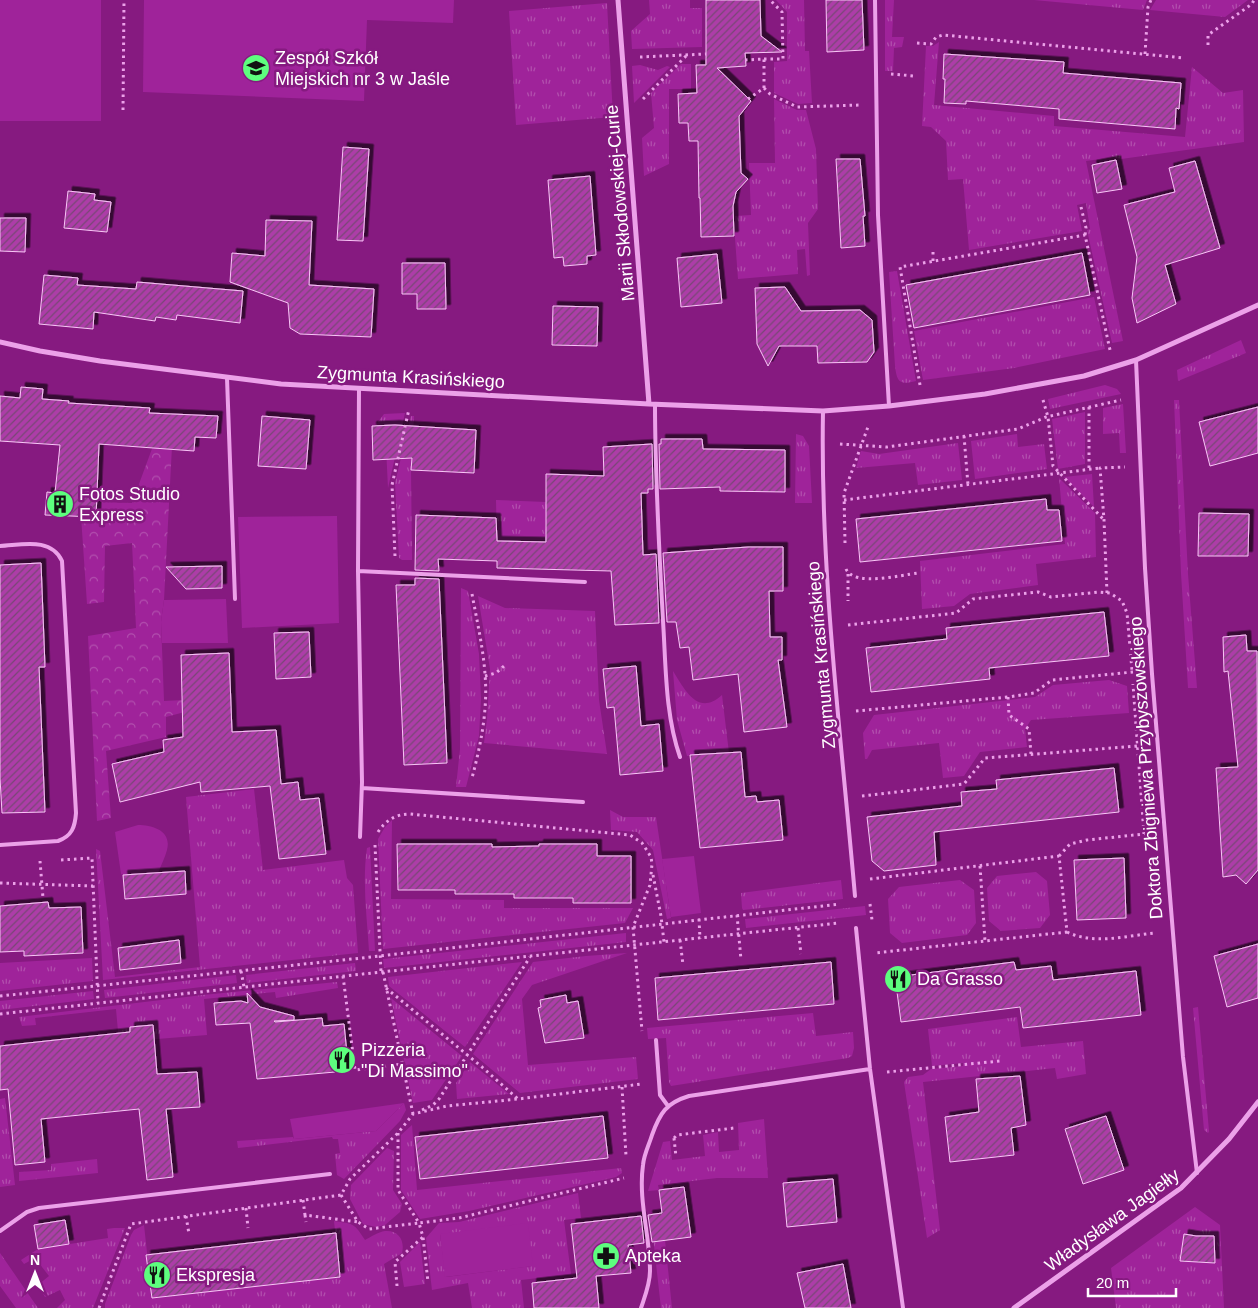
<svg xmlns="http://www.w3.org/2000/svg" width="1258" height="1308" font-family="Helvetica,sans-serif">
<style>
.grass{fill:url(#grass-tufts);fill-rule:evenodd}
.forest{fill:url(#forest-crowns)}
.garden{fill:#9f239a}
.building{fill:url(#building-hatch);stroke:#f9c6f7;filter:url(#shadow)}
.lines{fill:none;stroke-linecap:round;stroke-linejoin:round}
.path{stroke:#eca1e9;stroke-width:3;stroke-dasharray:2.5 4;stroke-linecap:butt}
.service{stroke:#eca1e9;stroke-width:4}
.minor{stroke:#eca1e9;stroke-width:5}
.labels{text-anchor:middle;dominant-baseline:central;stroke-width:5;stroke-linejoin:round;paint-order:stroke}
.poi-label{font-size:18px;fill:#fff;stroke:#861a80;text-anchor:start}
.street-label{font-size:18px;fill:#fff;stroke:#861a80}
</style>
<defs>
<pattern id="grass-tufts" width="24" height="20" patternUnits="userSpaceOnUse" patternTransform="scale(1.25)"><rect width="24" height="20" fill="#9f239a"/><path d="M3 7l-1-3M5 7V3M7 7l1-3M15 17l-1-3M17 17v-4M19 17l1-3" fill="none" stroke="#b24fae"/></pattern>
<pattern id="forest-crowns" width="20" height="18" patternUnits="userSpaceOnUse" patternTransform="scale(1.25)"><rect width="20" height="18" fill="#9f239a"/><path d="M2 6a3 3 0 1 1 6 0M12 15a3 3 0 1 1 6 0" fill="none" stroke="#b24fae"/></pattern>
<pattern id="building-hatch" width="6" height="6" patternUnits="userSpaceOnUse" patternTransform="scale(1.25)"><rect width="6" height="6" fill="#ad3ea8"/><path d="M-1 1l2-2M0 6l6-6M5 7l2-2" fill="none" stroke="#784675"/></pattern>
<filter id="shadow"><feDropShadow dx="4.5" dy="-4.5" stdDeviation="0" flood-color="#0009"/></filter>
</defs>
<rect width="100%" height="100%" fill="#861a80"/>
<!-- grass -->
<path class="grass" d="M649,0H690V8H702V47L632,49L631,31L650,14Z
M776,0H804L805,51H809L812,103L798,104L774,93V62L787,61V12Z
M885,0H894L892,37H904L902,47L894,48L893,71H885Z
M1034,0H1147L1143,10Z
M1156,0H1248L1225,17L1150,10Z
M607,3L613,117L516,125L509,11Z
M939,42L934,105L1054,116V126L1185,137L1192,67L1223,93L1243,90L1244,142L1121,159L1114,157L1086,161L1123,341L1112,343L1087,230L1090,229L1086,203L1077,205L1082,231L969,250L963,179L948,180L946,141L931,127L922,126L926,46H933Z
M681,64H691V89H669V164L644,176L642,138L654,128L651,93Z
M640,65L658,70L667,66L670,67L634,103L632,66Z
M774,99L797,110H806L816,149L818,209L808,223L810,275L807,276L805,249L797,250L798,274L738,279L735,238V216L751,215L749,163H775Z
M897,271L916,381C900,385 897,383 895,366L889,272Z
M1094,297L1105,349L1014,368L923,380L914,331Z
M1241,340L1246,353L1178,381L1177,370Z
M1105,385L1117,389L1121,394L1050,409L1048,399Z
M1174,400H1179L1188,574L1197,688H1188L1181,573Z
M1123,404L1126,453H1120L1119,433L1103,434V408Z
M1085,412V464L1058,469L1052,419Z
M405,413L388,488L385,426H375L384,414Z
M411,416H414L411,470L412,558V560H402L399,558L395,483Z
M796,434L803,436L809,446L812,503H795Z
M1017,434L1018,447L1044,444L1047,469L975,479L971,441Z
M958,443L962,480L918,485L915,463L856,468L861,451L879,454Z
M1092,474L1094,507L1064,477Z
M1059,478L1095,513L1096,557L1036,564L1038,585L970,594L954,606L922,609L920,561L1065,544Z
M496,500L546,502V540L497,541Z
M461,588L468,591L479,654L481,699L479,736L466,787H456L460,749Z
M478,596L505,608L595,611L599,700L607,754L484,743L487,719L490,669Z
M673,671C685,690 698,717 722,695L729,753L687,756L677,720Z
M1109,680L1127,686L1129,713L1031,720L1025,729L1027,747L980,752L964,776L943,778L939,743L872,750L867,759H865L863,733L874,715L1035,697L1053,685Z
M254,789L263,870L344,860L347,878L353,885L358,953L103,980L96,849L100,851L115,977L200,967L186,797Z
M610,810L623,817H656L671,918L667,919L653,850L637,832L611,830Z
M392,820L391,899L504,900V908H633L625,923L383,949L378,839L385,827Z
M370,847L375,951H369C367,917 362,882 367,848Z
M1036,872L1047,881L1050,915L1040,928L1001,931L989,921L987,888L997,876Z
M841,880L843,899L743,910L742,908L741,893Z
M960,880L974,890L976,923L967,935L902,943L890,933L888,899L899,887Z
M865,906L866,915L746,928L745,919Z
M626,933V942L384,968L383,959Z
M627,953L532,985L522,999L528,1065L636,1057L638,1079L520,1093L473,1054L533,962L586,956Z
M92,958L93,981L0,991V963Z
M522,962L465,1047L389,986L388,977Z
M355,963L356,971L247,983L246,975Z
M236,975L237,983L105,998L104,990Z
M337,982L338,988L276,998L275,992L204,999L207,1035L119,1042L116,1009L35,1018L36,1025L22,1026L19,1017L203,995Z
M93,991L94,999L0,1010V1001Z
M391,998L462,1056L432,1100L413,1103Z
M1198,1007L1209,1131L1208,1133L1204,1130L1193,1008Z
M813,1013L816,1036L853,1032L854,1048L852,1056L848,1058L671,1086L669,1082L666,1038L648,1039L647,1028Z
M1017,1017L1021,1047L1083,1041L1086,1074L1057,1079L1055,1068L923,1082L940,1230L927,1238L904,1082L908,1077L923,1075L931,1069L963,1066V1063L932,1066L928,1029Z
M470,1062L509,1094L457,1099L456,1083Z
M5,1098L15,1185L0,1187V1099Z
M404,1103L406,1110L400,1121L344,1179L337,1175L335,1154L340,1153L338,1139H333L332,1137L238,1148L237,1141L293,1137L294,1139L376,1131Z
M764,1119L768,1178H717L658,1185L659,1190L648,1191L663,1142L670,1141L672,1160L705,1156L703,1135L718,1132L719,1152L739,1150L738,1123Z
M412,1125L417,1190L621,1168L622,1173L616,1177L469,1211L420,1219L401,1190V1135Z
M387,1148L394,1151L393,1190L402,1204L400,1212L385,1225L376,1227L363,1224L350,1199L351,1185Z
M97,1159L98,1173L19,1181V1172L51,1170V1164Z
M578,1193L581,1218L564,1220L571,1274L521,1280L524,1308H472L468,1283L432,1290L426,1238L439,1223L459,1222ZM440,1234L532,1266L446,1277Z
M1195,1207L1220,1225L1224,1308H1116L1111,1268Z
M651,1219L665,1240L672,1308H661Z
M334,1221C354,1224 354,1223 365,1240C371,1237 378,1232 385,1231C399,1230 405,1241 402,1253L384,1264L392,1308H105V1304L131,1235L134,1230L144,1225L152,1298L340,1277Z
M114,1228H125L93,1308H57L65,1300L60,1290L45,1297L38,1285L49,1276L35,1258L24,1264L21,1260L38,1249L108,1238L107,1229Z
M420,1242L425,1284L404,1287L400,1262Z
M0,1253L38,1308H16L0,1286Z"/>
<!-- forest -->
<path class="forest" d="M153,446H172L164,600L161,622L164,701L203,699V707L166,717V737L106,751L111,818L97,821L88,636L136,628L132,543L105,546L104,602L87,604L81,516H96L97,502L132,503Z"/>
<!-- garden -->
<path class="garden" d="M0,0H101V121H0Z
M144,0H454L453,23L367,20L364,101L143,92Z
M337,516L339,623L242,628L238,517Z
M226,599L228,643H162L161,622L164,600Z
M138,825C153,825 172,831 167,850C165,858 161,865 158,873L123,875L121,874L115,832Z
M694,856L701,913L671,917L662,859Z
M404,1103L376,1131L294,1139L290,1119Z
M528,1223L533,1266L445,1277L440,1234Z"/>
<!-- building -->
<path class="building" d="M706,0H760L761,36L782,52L745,53L746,66L717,68L751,101L739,116L741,173L748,179L736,192L733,206L734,236L701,237L700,198H699L698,141H689L688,123H679L678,94L697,93L696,65H706Z
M826,0H862L864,50L827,52Z
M944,54L1064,62L1063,73L1181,83L1179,109L1176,108L1175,129L1059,119V109L966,101V104L944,103L945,79H943Z
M343,147L369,149L363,241L337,240Z
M836,159H860L865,216H863L865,246L841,248Z
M1116,160L1122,189L1097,193L1092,165Z
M1195,161L1220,248L1165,265L1176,304L1137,323L1132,298L1137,257L1124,205L1175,192L1169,168Z
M590,176L596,255L587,256V264L564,266L563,257L554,258L548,180Z
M68,191L95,194L94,200L111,202L107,232L64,228Z
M0,218H26L25,252L0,251Z
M266,220L312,221L309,285L374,289L371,337L300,334L290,328L288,303L230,282L232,253L265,256Z
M1082,253L1090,295L914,328L906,285Z
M717,254L722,303L681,307L677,258Z
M402,263H445L446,309H417V294H402Z
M44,275L78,278L77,285L136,289L137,282L243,291L240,323L177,315L176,320L156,317L155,321L94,312L93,329L39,324Z
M785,287L801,311L860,310L872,320L874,352L867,362L818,363L817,346H779L768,366L757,344L755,288Z
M553,306L598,307L597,346L552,345Z
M21,387L43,389L42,399L69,401L68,403L150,408L149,413L218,416L216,438L195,437L194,451L99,444L96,517L45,515L47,492L55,493L60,445L0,441V396L20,398Z
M1258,407V453L1210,466L1199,422Z
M262,416L310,420L306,469L258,466Z
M395,425L476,430L474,473L411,470L412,458L373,460L372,426Z
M661,439H702L703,449L785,450V492L720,491V487L660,489L659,444H661Z
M652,444L653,489H648V493H641L643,555L656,554L659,623L615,625L611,571L497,568V561L438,559L439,571L415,570L416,515L496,518L497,541L546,542V474L604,476L603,447Z
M1046,499L1047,510H1059L1062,541L860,562L856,519Z
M1199,513L1249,514L1248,556H1198Z
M748,547H783V591H769L770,637H782V660H778L787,727L744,732L738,674L693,680L689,647L680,648L676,622H667L663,553Z
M41,563L45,667H39L45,812L2,813L0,778V565Z
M222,566V588L186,589L166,567Z
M415,578L439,579L447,763L404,765L396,585H415Z
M1104,612L1109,656L989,668L990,679L871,692L866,648L947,639L946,628Z
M309,632L311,677L276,679L274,633Z
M1246,635L1247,651H1257L1258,870L1246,884L1236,875L1223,877L1216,768L1238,767L1228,671L1224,672L1223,637Z
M229,653L232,732L276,730L281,784L298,782L300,800L319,798L326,854L279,859L270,786L201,792L200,782L120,802L112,764L164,752L163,740L183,737L181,655Z
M636,666L641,726L659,724L663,771L620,775L614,707L607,708L603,669Z
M741,752L745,797L756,796L757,802L779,800L783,840L700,848L690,755Z
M1114,768L1119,812L934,832L936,865L884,871L872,861L867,817L962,806L961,792L997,789L996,780Z
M397,844H492V847L539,846V844H597V856H631V903H573V898H514V894H455V890H398Z
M1124,858L1126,918L1077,920L1074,860Z
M185,871L186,894L125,899L123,875Z
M48,902L49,908L81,907L83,953L24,956V951L0,952V906Z
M179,940L181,963L120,970L118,948Z
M1258,944V998L1227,1007L1214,956Z
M831,962L834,1004L658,1020L655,978Z
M1014,962L1016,970L1051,966L1053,980L1136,971L1141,1015L1023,1028L1020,1007L901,1022L895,977Z
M247,993L260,1007L294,1016V1020L274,1021L275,1022L322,1018L323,1026L344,1024L348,1064L334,1066L335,1072L257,1079L250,1023L216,1025L214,1003L241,1001L248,1003Z
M566,995L567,1003L578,1001L584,1038L545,1043L538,1008L541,1007L540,1000Z
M153,1025L157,1074L197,1072L200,1107L166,1109L173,1177L147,1180L139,1109L41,1119L45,1162L15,1165L8,1089L0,1090V1046L130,1032V1027Z
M1020,1076L1026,1125L1011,1128L1014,1155L950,1162L945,1117L979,1112L976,1079Z
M603,1116L608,1158L420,1179L415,1137Z
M1106,1116L1124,1170L1083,1184L1065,1129Z
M833,1179L837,1222L787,1227L783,1183Z
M684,1187L691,1237L652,1242L648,1215L662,1213L659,1190Z
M641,1216L644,1243L628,1245L631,1273L596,1276L599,1308H534L532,1283L577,1278L571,1224Z
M65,1220L69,1244L38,1249L34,1225Z
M336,1233L340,1277L152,1298L146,1255Z
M1184,1234L1196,1236H1214L1215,1263L1180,1261Z
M843,1264L851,1308H805L797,1273Z"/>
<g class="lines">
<!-- path -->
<path class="path" d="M917,43L931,44L936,37L943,35L1184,58
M1208,45V35L1252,4L1254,0
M1145,54L1148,7L1151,0
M640,57L706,54
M764,59H783L782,12L770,0
M745,60L764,59V88L748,99
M891,74L914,76
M764,88L770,94L797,107L861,105
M643,99L686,56
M123,110L124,0
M1081,207L1086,228L1085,235
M933,252V261
M920,385L900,267L1085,235L1110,350
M1043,400L1048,417L1053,466L1104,520
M1089,407V470
M964,436L968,485
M840,444L887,447L1018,429L1046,417L1121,400
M844,500L1100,468
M845,543L844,493L869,424
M395,556L392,485L409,409
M846,569C854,587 901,575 918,573
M848,574V601
M1107,593L1104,520L1100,468L1125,467
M472,594C477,621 483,647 485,674C488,709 481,744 472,778
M848,625L956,613L973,599L1038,592L1051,597L1099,592L1110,593L1122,601L1127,613L1132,670
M485,676L496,673L504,666
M856,711L1008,697
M1031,754L1029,729L1009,715L1008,697L1034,693L1052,680L1133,672
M862,796L964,784L985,758L1138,746
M378,832C386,820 396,814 410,814L630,835L642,843L646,849L651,857L652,864L650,885L633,927L642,1031
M375,845L381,972
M1059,856L1070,844L1087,840L1144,834L1133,684
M61,860L92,858L98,1003
M40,861L43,898
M980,866L985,941
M653,875L661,916L664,942
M870,879L1059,856L1067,932L875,953
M0,883L93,886
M870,904L872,920
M737,915L741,960
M699,919L700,939
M798,928L801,954
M1067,932C1094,945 1125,936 1154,933
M680,940L683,965
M241,971L244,987
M383,972L413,1114H414
M343,976L355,1070L402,1064
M386,988L482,1067L518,1099L642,1084
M0,996L362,958L840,904
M0,1014L363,974L839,923
M887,1072L1000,1061
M622,1087L626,1156
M422,1110L433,1105L439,1099L530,957
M398,1133V1190L419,1223L459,1218L624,1178
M674,1138L677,1135L734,1128
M674,1138L676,1157
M341,1195L358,1222L369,1229L419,1223L423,1237L428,1282
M303,1200L305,1215L358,1222
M246,1208L248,1228
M305,1215L306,1222
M186,1216L189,1234
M397,1286L395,1262L423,1237
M99,1308L131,1224L341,1195L350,1179L398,1133L413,1114L447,1106L518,1099"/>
<!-- service -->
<path class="service" d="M875,0L878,215L889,406
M1136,360L1145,568L1152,674L1183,1057L1197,1173
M227,378L235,599
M359,389L358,571L362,782L360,837
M655,404C655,477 659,549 663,621C666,666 665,714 680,757
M823,411C820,573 841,735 855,896
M0,546C22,545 51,537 62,561L76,813C75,827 72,836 58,841L0,845
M358,571L585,582
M362,788L583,802
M856,928L870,1069L903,1308
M656,1040L660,1095L668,1106
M0,1231L27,1212L39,1208L330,1174
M641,1308C645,1296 650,1284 650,1271C650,1236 638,1200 643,1165C644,1154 649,1145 652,1135C660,1113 666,1103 689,1096L870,1069"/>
<!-- minor -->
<path class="minor" d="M618,0L649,404
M0,342L40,351L100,361L281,384L649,404L823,411L889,406L985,394L1084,376L1136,360L1258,305
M1014,1308L1181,1188L1229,1139L1258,1102"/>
</g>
<!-- icons -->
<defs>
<g id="school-disc" transform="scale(1.4375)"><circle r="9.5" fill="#5dfe7e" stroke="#861a80"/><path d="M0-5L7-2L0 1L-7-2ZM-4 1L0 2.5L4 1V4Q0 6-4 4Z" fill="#111"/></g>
<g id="building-disc" transform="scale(1.4375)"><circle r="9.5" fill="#5dfe7e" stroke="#861a80"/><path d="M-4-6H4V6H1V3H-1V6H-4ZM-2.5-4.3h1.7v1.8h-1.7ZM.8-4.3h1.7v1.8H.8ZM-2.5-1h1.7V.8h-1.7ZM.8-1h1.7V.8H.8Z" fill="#111"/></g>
<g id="restaurant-disc" transform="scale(1.4375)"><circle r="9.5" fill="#5dfe7e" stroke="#861a80"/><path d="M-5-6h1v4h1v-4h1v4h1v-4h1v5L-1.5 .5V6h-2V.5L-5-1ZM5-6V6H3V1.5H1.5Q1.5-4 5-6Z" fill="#111"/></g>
<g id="pharmacy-disc" transform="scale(1.4375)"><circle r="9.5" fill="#5dfe7e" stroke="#861a80"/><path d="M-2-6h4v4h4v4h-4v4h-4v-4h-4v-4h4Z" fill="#111"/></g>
</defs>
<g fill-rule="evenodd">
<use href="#school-disc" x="256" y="68"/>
<use href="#building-disc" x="60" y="504"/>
<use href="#restaurant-disc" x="898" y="979"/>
<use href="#restaurant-disc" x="342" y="1060"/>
<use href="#pharmacy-disc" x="606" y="1256"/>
<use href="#restaurant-disc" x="157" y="1275"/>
</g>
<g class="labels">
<!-- poi labels -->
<g class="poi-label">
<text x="275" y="58">Zespół Szkół<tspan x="275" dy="21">Miejskich nr 3 w Jaśle</tspan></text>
<text x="79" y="494">Fotos Studio<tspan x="79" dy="21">Express</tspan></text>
<text x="917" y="979">Da Grasso</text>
<text x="361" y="1050">Pizzeria<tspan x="361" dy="21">"Di Massimo"</tspan></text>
<text x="625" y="1256">Apteka</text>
<text x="176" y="1275">Ekspresja</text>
</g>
<!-- street labels -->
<g class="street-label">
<text transform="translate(620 203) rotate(-95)">Marii Skłodowskiej-Curie</text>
<text transform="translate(411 377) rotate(3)">Zygmunta Krasińskiego</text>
<text transform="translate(821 655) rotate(-95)">Zygmunta Krasińskiego</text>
<text transform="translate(1146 768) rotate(-94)">Doktora Zbigniewa Przybyszowskiego</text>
<text transform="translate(1112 1220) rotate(-36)">Władysława Jagiełły</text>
</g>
</g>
<!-- north arrow -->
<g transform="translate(35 1273)" stroke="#861a80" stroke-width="4" paint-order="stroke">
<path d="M0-4L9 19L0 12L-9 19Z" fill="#ffffff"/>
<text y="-8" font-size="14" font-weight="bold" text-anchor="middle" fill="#ffffff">N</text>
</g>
<!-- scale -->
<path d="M1088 1288v8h88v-8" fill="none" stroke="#ffffff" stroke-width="2.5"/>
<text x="1096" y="1288" font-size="15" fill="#ffffff" stroke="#861a80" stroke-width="4" paint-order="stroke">20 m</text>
</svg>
